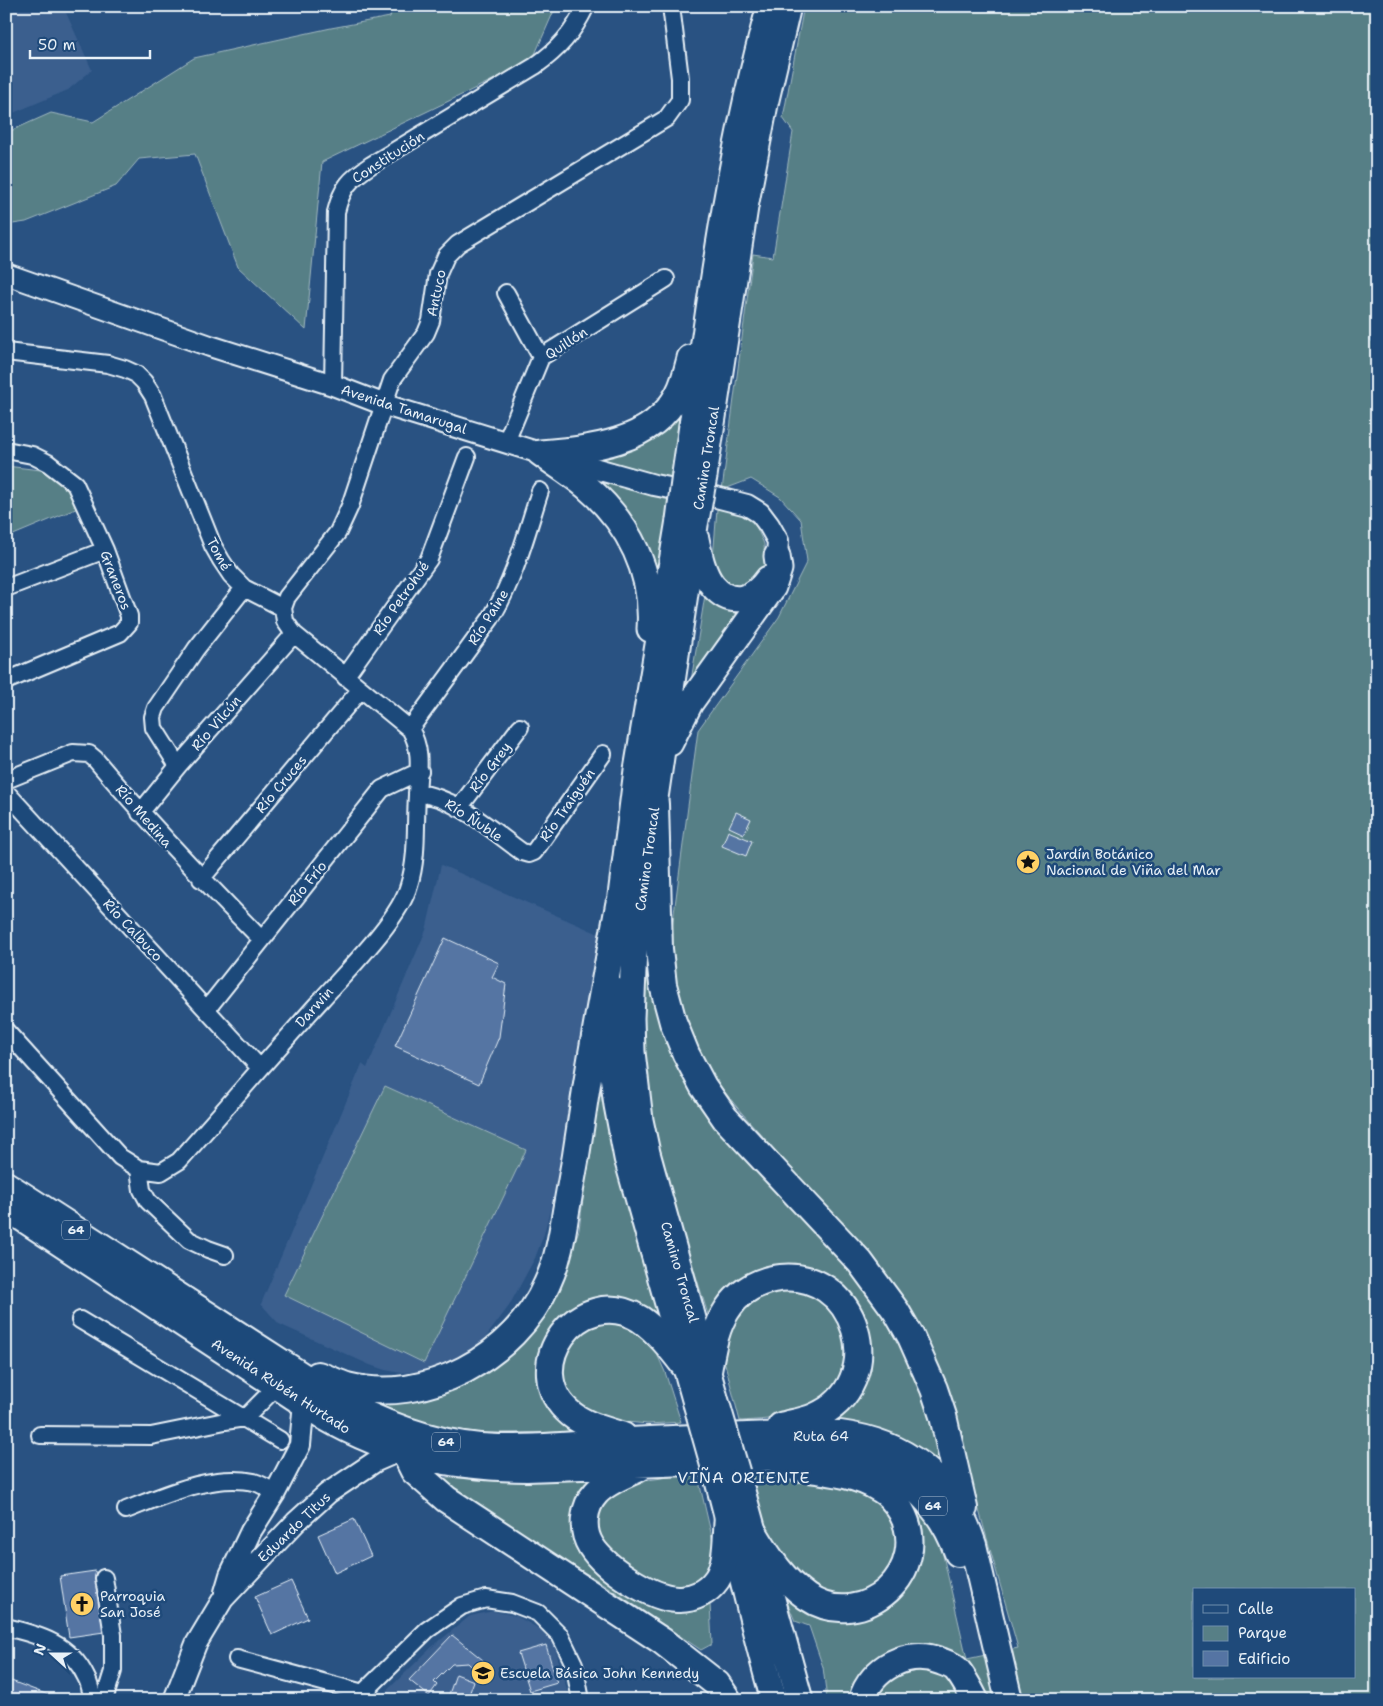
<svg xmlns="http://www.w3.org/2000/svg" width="1383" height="1706" font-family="'Shantell Sans',sans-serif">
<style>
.built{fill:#3a5f8e}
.green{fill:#577f86;stroke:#a0b8bf;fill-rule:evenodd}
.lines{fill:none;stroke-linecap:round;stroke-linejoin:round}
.stream{stroke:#83a8be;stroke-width:5}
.building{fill:#5574a3;stroke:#e8f1f8}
.minor-casing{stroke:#e8f1f8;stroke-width:20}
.tertiary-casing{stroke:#e8f1f8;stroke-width:24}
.primary-casing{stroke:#e8f1f8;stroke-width:29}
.trunk-casing{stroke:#e8f1f8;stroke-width:30}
.minor{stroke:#1f4a7a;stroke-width:16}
.tertiary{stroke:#1f4a7a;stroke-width:20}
.primary{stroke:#1f4a7a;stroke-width:25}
.trunk{stroke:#1f4a7a;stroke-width:26}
.primary-bridge-casing{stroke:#e8f1f8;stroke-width:29;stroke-linecap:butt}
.primary-bridge{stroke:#1f4a7a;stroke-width:25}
.labels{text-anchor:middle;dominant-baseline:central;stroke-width:5;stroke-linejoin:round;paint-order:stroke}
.shield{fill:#1f4a7a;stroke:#acbfd2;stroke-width:1}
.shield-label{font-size:12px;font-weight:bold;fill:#e8f1f8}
.street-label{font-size:14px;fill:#e8f1f8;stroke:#1f4a7a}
.poi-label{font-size:14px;fill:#e8f1f8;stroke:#1f4a7a;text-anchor:start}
.quarter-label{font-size:16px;letter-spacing:1px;fill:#e8f1f8;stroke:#1f4a7a}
</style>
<rect width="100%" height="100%" fill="#295282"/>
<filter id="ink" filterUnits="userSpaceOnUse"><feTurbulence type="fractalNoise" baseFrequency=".02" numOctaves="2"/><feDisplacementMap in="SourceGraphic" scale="10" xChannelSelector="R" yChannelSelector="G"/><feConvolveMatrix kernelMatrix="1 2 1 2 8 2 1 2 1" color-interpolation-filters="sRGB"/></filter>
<g filter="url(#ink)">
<!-- built -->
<path class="built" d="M6,6H63L92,70L68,90L6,116Z
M441,865L599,934L556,1186L544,1234L535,1258L509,1306L483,1341L472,1351L460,1359L432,1370L401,1373L385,1370L370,1365L279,1324L261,1304L362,1064L367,1068L426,930Z
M493,1611L516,1616L536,1627L553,1641L570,1700H377L432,1647L470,1616Z"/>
<!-- green -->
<path class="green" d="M393,6H556L532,61L322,162L306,330L238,267L195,154L139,159L116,186L26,222L6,225V133L51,113L93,122L194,58L331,28L390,17Z
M804,6H1377V1700H867L894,1676L960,1661L887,1653L868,1666L857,1682L852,1700H827L823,1667L809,1626L795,1621L784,1595C792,1602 801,1612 811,1616C840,1627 877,1621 900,1599C907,1592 912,1582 916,1573C925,1556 927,1532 918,1514C914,1507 906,1500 901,1494L919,1508L940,1542L967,1659L1018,1648L941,1376L923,1336L887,1275L741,1112L707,1070L688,1030L676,994L670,944L698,730L779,617L807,561L801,520L780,497L751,479L722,490L753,254L773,257L793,132L783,118ZM1194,1590H1354V1677H1194Z
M681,402L671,479L585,454Z
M6,466L49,471L69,486L78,508L6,538Z
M584,475L619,486L670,498L655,601Z
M717,509L742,513L756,526L764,544L765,565L752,587L739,590L712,571Z
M706,589L751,603L690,687Z
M647,919L670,1044L859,1275L908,1349L951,1478L820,1425L857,1386L839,1285L812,1269H778L712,1327L678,1219L649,1117L643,1023Z
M598,1084L625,1195L660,1316L642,1306L596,1299L571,1308L553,1327L539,1354L538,1385L553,1414L577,1432L480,1433L422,1424L343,1392L458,1386L511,1355L538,1323L560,1281L579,1230Z
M385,1086L526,1150L424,1363L284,1295Z
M789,1281L838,1309C842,1320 848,1334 849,1346C849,1376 821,1404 794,1414C781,1419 755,1420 740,1421L724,1360L729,1330L742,1303Z
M613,1320L649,1336L665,1372L681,1422L648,1424L615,1421L573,1405L559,1367L580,1327Z
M750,1467L856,1484L896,1515L897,1555L888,1576L854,1598L812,1593L769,1548Z
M697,1473L716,1554L709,1573L696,1588L669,1590L604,1551L592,1516L604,1495L627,1483Z
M441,1478H598L582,1552L596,1573L656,1609H693L710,1604L712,1644L701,1650L602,1583L482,1510Z"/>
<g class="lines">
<!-- stream -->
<path class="stream" d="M1377,333L1372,339L1377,342"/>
</g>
<!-- building -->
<path class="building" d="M736,812L751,819L744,834L729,827Z
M728,831L752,841L746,856L722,846Z
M445,938L499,963L492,977L506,984L499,1037L479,1084L395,1046Z
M354,1519L371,1556L335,1573L318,1535Z
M95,1571L104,1632L69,1637L60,1576Z
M291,1581L308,1618L272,1635L255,1597Z
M452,1635L483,1660L475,1670L468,1663L452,1664L434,1682L437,1685L429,1696L409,1680Z
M546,1645L557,1683L530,1691L518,1653Z
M456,1674L474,1681L467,1700H447Z
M6,1679L51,1696L50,1700H6Z"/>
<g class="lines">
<!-- minor casing -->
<g class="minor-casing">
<path id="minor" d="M506,293L541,357
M6,352L108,364L125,369L136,374L144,382L153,396L213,546L221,560L231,575L244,588L283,608L285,621L294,634L410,729C423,751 418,771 417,795C415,825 418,857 409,885C400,919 346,972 322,999C274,1052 227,1107 179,1161L161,1172L139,1169L120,1157L6,1031
M333,385L336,212C342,187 350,179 371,165L535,66C559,49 573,33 586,6
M506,442L541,357L666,279
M6,450L32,455L48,463L75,484L105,550L129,616V623L120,633L6,681
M6,588L105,550
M283,608L287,597L338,532L350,506L392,380L426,333L431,321L438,274L446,256L458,244L667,118L680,100V78L671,6
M345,677L429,559L467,457
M410,729L491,618C515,579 526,534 540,491
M178,766L154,728L153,717L156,708L196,649L244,588
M6,780L73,753L89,754L95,759C148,822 204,881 262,940
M6,792L260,1068
M417,793C456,797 491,830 522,852L529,854L534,852L603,754
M459,808L520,727
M140,813L178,766L294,634
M201,879L361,689
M207,1009L382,789L420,771
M139,1169L142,1190L148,1201L189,1240L208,1249L225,1255
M80,1320L280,1440
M40,1435L151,1436L225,1421L245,1418L278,1385
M126,1510C165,1495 212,1473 254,1482C261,1484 269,1489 275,1493
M6,1627C39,1635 70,1643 86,1677C90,1684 91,1692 93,1700
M237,1659L363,1693
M104,1700L113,1671V1635L104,1578
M359,1700L363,1693L427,1630L462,1606L486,1599L512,1603L538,1613L560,1635L574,1664L581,1700"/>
</g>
<!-- tertiary casing -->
<g class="tertiary-casing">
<path id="tertiary" d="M6,274L210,346L333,385L385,405L540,453L654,485L716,497L747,505L760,513L769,525L778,541L777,556
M225,1592L230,1575L251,1531L275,1493L300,1445L304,1402
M174,1700L196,1644L223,1599L296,1522L328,1493L376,1461L399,1451"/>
</g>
<!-- primary casing -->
<g class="primary-casing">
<path id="primary" d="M540,453C555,464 572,474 587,487C629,523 654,573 650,629
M540,453C589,449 652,444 678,394C684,383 687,370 690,358
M685,474C708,317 727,159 770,6
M704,476L745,207L765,104L788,6
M695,525L638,914L634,949L631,1018L632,1052L640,1120L647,1153L715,1398
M696,539C699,554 703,574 713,586C732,608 754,599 768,579
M670,743L690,703L773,587L779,569L777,556
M617,927L637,770L679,520
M612,989L610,1008L611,1060L617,1105L627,1158L696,1403
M737,1473L800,1700
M716,1474C737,1549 752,1625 774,1700"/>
</g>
<!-- trunk casing -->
<g class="trunk-casing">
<path id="trunk" d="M655,804L659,949L663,985L673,1022L686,1054L703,1086L725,1118L860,1262L896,1311L911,1337L934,1389L943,1416L964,1508
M6,1185L347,1405C394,1429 445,1447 499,1448C541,1449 585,1444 628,1441C698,1438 770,1434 840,1434C908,1443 952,1480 973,1545L1009,1700
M6,1207L325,1417C391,1455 452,1467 527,1468C590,1466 653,1463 716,1461C738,1460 759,1458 780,1456C796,1454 813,1452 829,1452C890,1456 938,1497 958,1553
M708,1371C712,1350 715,1328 727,1310C737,1294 754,1283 773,1279C858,1263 893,1384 814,1417C804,1421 792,1423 781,1426
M318,1375C328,1378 337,1383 347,1386C425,1406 515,1357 547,1284C558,1261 562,1236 566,1211C573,1175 579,1139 584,1103C594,1036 607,971 619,905
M623,1436C606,1430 586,1426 571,1414C516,1369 579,1281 640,1319C659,1332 673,1351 687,1369
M405,1453L414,1471L446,1499L662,1641L717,1684L728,1700
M639,1468C625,1475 607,1481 596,1493C583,1507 581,1530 591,1546C605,1568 651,1598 677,1599C693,1600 708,1592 717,1579C728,1562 726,1536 728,1516
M754,1533C769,1558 783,1580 807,1597C863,1635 934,1570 901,1511C896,1503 889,1494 880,1489C852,1471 814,1471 782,1465
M862,1700C871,1668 908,1648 940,1661C945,1663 953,1665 957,1670C964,1678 970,1690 975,1700"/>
</g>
<!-- minor -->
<use href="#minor" class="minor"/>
<!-- tertiary -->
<use href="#tertiary" class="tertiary"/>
<!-- primary -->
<use href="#primary" class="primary"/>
<!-- trunk -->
<use href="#trunk" class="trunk"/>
<!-- primary-bridge casing -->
<g class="primary-bridge-casing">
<path id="primary-bridge" d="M679,520L685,474
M696,520L704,476
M715,1398L737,1473
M696,1403L716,1474"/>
</g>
<!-- primary-bridge -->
<use href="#primary-bridge" class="primary-bridge"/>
</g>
</g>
<!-- icons -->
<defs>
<g id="sight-disc" transform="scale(1.25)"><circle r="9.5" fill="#ffd166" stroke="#1f4a7a"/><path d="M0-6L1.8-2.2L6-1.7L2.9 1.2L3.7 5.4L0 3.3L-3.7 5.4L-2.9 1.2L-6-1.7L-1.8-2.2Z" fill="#111"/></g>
<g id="church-disc" transform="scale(1.25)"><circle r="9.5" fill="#ffd166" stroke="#1f4a7a"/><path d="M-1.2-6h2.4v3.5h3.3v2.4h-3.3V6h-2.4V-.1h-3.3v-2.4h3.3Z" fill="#111"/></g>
<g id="school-disc" transform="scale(1.25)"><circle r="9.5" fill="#ffd166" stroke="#1f4a7a"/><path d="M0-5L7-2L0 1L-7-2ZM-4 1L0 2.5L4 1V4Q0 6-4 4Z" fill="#111"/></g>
</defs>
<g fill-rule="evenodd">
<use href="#sight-disc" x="1028" y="862"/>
<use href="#church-disc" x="82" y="1604"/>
<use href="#school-disc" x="483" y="1673"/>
</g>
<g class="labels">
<!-- shield labels -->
<g class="shield">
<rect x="62" y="1220.5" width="28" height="19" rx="4"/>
<rect x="432" y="1432.5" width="28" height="19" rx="4"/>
<rect x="919" y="1496.5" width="28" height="19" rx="4"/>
</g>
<g class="shield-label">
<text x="76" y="1230">64</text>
<text x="446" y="1442">64</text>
<text x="933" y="1506">64</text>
</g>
<!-- street labels -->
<g class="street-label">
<text transform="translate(388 157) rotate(-33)">Constitución</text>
<text transform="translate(436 293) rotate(-78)">Antuco</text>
<text transform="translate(566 343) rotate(-33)">Quillón</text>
<text transform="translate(404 409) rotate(18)">Avenida Tamarugal</text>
<text transform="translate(706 458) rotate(-81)">Camino Troncal</text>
<text transform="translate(219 554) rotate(62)">Tomé</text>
<text transform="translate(116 580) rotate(69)">Graneros</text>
<text transform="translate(401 598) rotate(-55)">Río Petrohué</text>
<text transform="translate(488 617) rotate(-58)">Río Paine</text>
<text transform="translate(216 723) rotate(-49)">Río Vilcún</text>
<text transform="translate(490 767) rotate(-53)">Río Grey</text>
<text transform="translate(281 784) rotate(-50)">Río Cruces</text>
<text transform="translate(567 805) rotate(-55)">Río Traiguén</text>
<text transform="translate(144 816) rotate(49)">Río Medina</text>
<text transform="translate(474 820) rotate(33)">Río Ñuble</text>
<text transform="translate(647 859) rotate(-82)">Camino Troncal</text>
<text transform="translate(307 883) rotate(-51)">Río Frío</text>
<text transform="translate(133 930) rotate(47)">Río Calbuco</text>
<text transform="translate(314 1007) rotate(-48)">Darwin</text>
<text transform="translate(680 1272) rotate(74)">Camino Troncal</text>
<text transform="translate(281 1386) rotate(33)">Avenida Rubén Hurtado</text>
<text x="821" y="1436">Ruta 64</text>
<text transform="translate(294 1527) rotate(-44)">Eduardo Titus</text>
</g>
<!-- poi labels -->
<g class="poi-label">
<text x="1046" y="854">Jardín Botánico<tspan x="1046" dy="16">Nacional de Viña del Mar</tspan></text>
<text x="100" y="1596">Parroquia<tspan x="100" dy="16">San José</tspan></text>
<text x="500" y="1673">Escuela Básica John Kennedy</text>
</g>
<!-- quarter labels -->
<g class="quarter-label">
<text x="744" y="1477">VIÑA ORIENTE</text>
</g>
</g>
<!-- margin -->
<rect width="1383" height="1706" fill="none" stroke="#1f4a7a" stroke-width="25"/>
<rect x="12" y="12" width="1358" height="1681" fill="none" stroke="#e8f1f8" stroke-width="2" filter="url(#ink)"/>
<!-- legend -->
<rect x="1193" y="1588" width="162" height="90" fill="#1f4a7a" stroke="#6f8dac"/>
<rect x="1203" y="1605" width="25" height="8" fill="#1f4a7a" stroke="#6f8dac"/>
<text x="1238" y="1614" font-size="15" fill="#e8f1f8">Calle</text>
<rect x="1203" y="1626" width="25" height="15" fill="#577f86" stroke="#6f8dac"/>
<text x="1238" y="1638" font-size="15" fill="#e8f1f8">Parque</text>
<rect x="1203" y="1651" width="25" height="15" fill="#5574a3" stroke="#6f8dac"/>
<text x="1238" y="1664" font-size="15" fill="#e8f1f8">Edificio</text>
<!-- north arrow -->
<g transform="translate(52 1654) rotate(291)" stroke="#1f4a7a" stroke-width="4" paint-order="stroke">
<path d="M0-4L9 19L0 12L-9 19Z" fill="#e8f1f8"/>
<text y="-8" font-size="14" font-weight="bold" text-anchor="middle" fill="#e8f1f8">N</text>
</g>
<!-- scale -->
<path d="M30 50v8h120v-8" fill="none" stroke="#e8f1f8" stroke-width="2.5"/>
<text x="38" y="50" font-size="15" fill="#e8f1f8" stroke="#1f4a7a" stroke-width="4" paint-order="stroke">50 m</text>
</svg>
